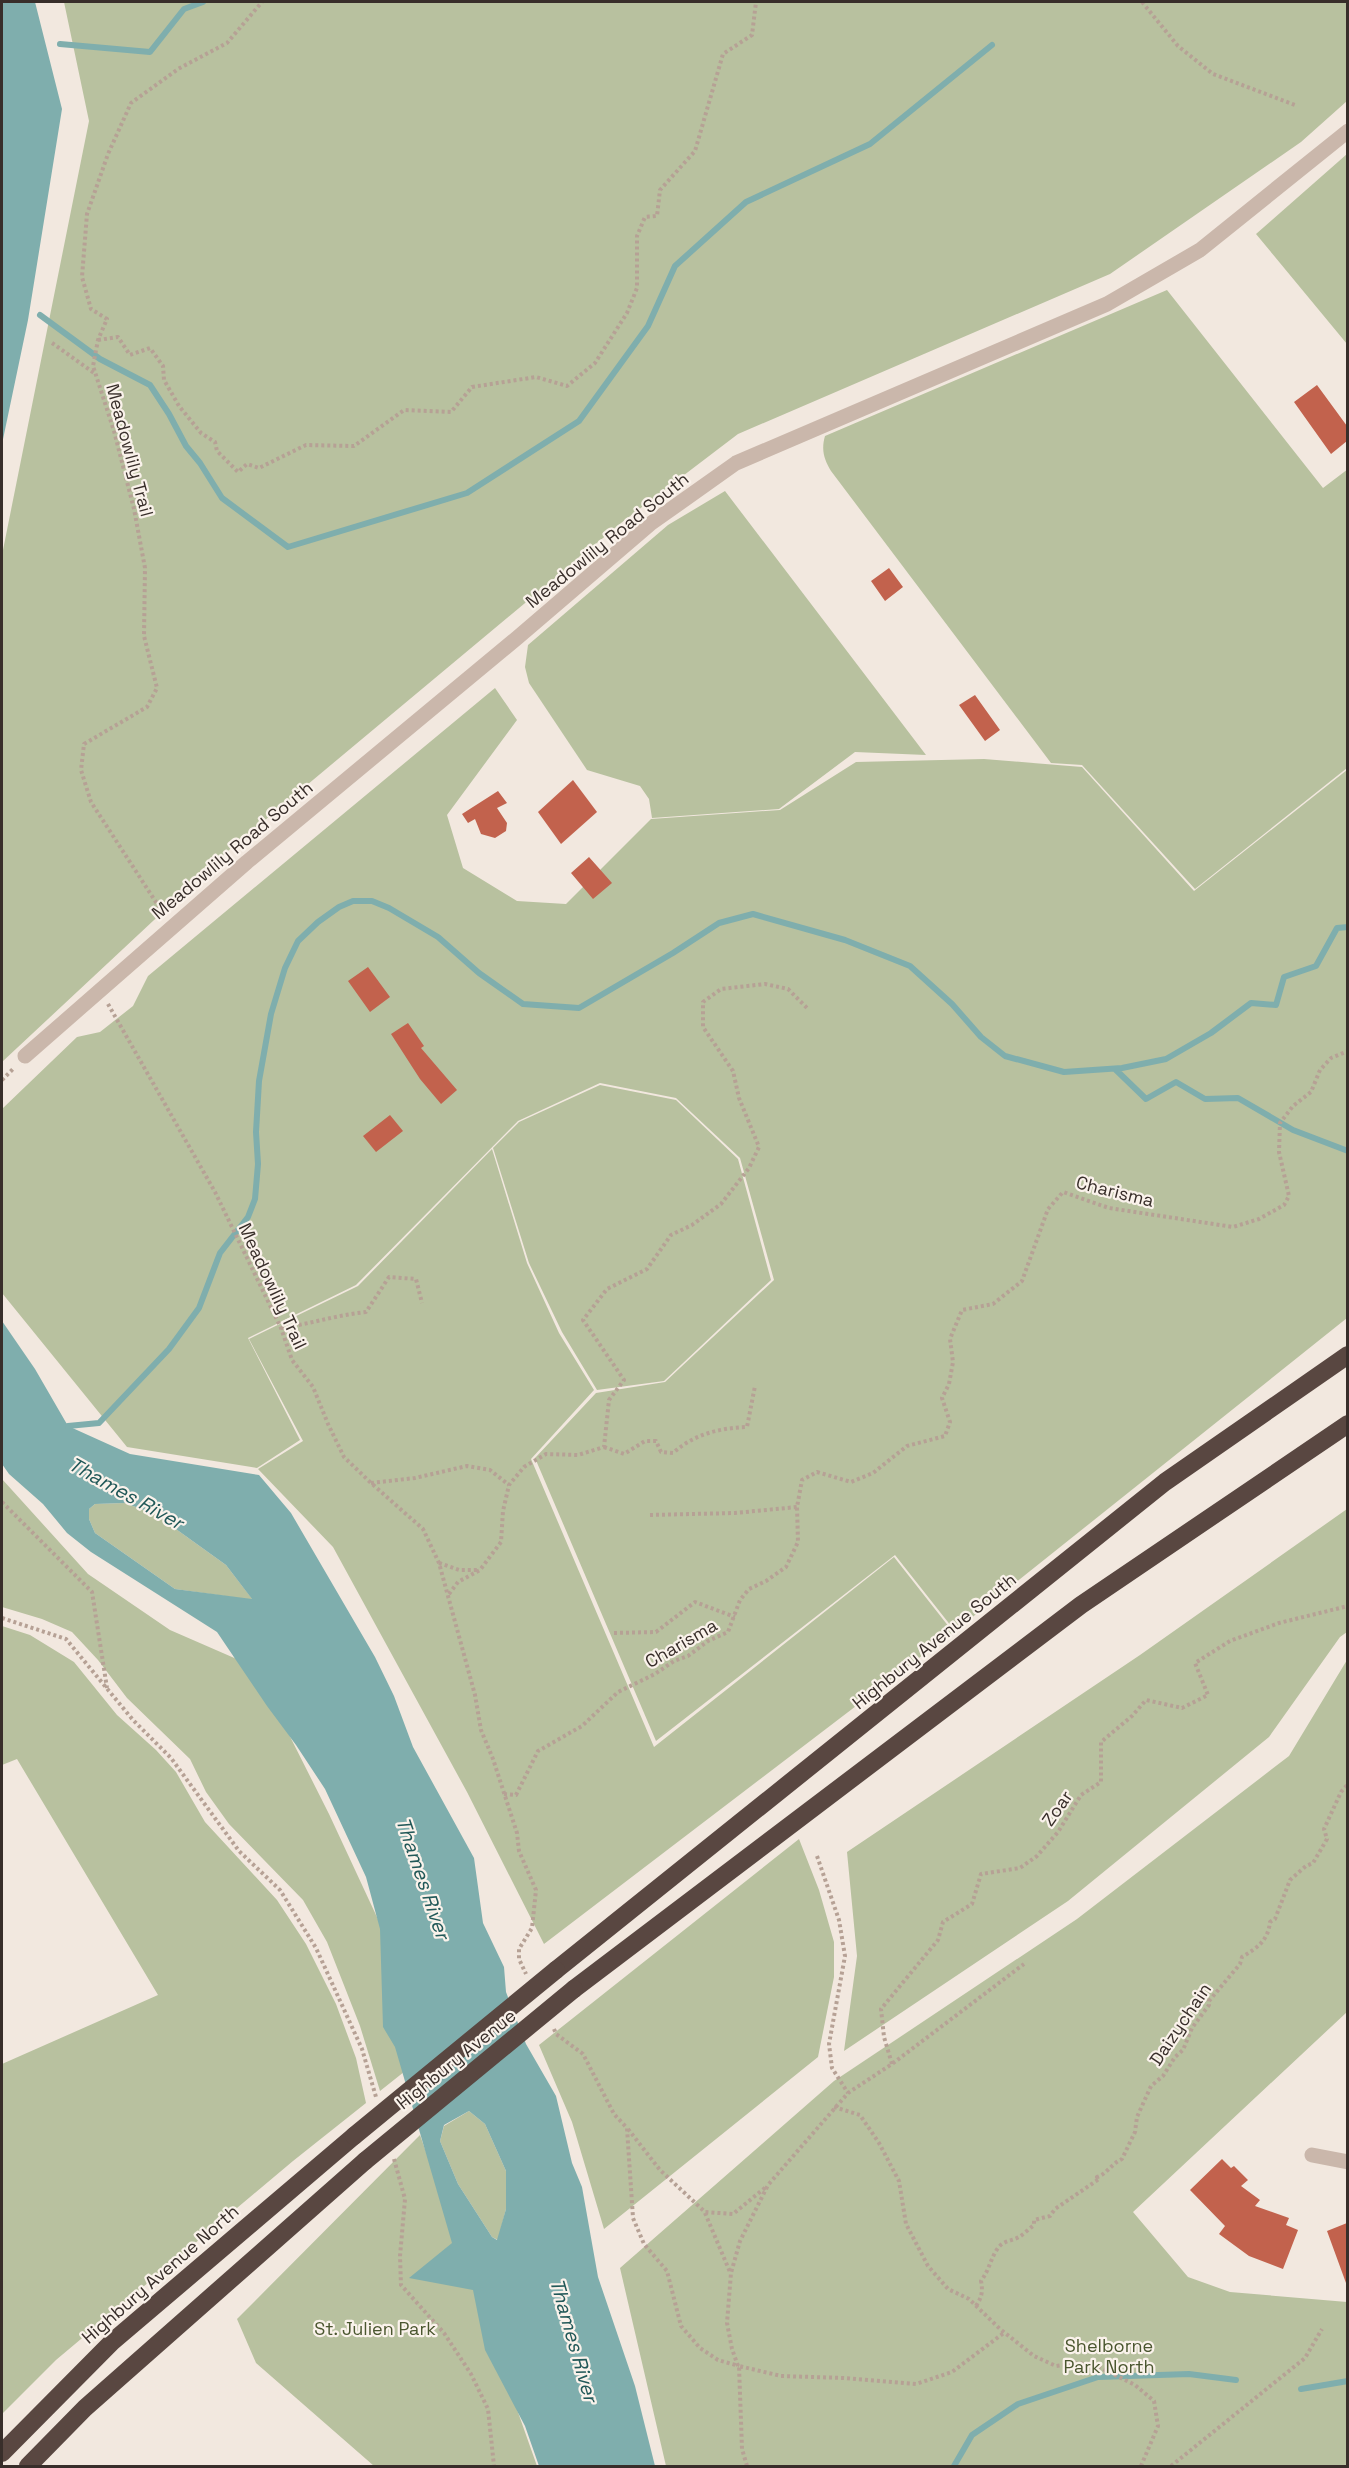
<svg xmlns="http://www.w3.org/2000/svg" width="1349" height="2468" font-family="'Space Grotesk',sans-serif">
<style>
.green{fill:#b8c19f}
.water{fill:#7faead;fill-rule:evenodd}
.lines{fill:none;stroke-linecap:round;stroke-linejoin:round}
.stream{stroke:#7faead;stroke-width:6}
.building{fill:#c2624d}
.path{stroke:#b6a195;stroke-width:4;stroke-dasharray:3 3;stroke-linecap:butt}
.minor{stroke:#cab7ab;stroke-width:15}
.highway{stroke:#594741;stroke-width:18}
.highway-bridge{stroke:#594741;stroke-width:18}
.labels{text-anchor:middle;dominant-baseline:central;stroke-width:4.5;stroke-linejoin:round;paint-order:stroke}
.street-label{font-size:18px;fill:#382e2a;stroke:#faf2eb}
.park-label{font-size:18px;fill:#4a562f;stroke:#faf2eb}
.water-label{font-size:20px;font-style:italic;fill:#215858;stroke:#faf2eb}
</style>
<rect width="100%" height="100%" fill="#f2e8df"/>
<!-- green -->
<path class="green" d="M64,2H1347V101L1301,142L1110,274L738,434L621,523L229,850L2,1062V555L89,121Z
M1347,154V344L1256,234Z
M1167,290L1323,488L1348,469L1347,768L1195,889L1082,765L1051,763L831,471C824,459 821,450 825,436Z
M725,491L926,755L855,752L779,809L652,818L649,799L640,786L587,770L529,683L525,667L528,645L668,525Z
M495,688L517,720L447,815L463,868L517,901L566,904L651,819L780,810L856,762L984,759L1082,767L1194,891L1347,770V1318L955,1631L895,1555L656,1741L535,1458L596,1393L665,1382L774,1280L740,1158L676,1098L600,1083L518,1121L356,1285L248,1338L300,1440L257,1468L127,1447L2,1293V1109L77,1037L100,1032L133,1006L148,976Z
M600,1085L676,1100L738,1159L771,1280L664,1381L597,1390L562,1332L529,1263L493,1148L519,1122Z
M492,1149L527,1263L559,1333L594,1390L531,1459L654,1747L894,1557L953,1632L544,1944L467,1792L333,1547L258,1469L303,1441L249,1339L358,1286Z
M2,1479L88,1574L170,1630L255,1667L329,1814L396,1958L419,2060L380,2091L360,2026L327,1942L303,1900L229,1824L206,1792L190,1759L127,1698L98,1660L72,1632L42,1619L2,1607Z
M125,1503L155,1514L226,1565L253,1600L175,1589L95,1533L89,1519V1509L95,1504Z
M1347,1509V1632L1340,1637L1269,1737L1068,1901L844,2051L857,1956L847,1852L1140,1655Z
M2,1626L30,1635L74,1662L117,1715L156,1750L176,1772L205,1822L277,1900L306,1944L336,2004L356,2058L366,2103L293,2161L56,2360L2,2414V2064L158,1995L17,1759L2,1765Z
M1347,1660V2012L1133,2212L1188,2277L1230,2292L1347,2302V2466H666L620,2268L834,2081L1077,1919L1289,1756Z
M799,1839L819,1890L834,1942V1977L818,2057L604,2229L572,2122L539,2045Z
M469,2111L485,2124L506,2171V2209L498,2240L492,2237L458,2184L440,2141L444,2126Z
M420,2135L537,2466H374L256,2363L237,2319Z"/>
<!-- water -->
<path class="water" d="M2,2H35L62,109L28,320L2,444Z
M2,1321L35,1369L68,1426L130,1454L259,1475L291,1513L375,1657L394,1696L413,1747L474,1858L483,1923L504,1967L506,1992L526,2044L556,2096L572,2163L582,2187L598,2277L635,2386L655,2466H539L525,2426L485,2350L473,2290L409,2278L452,2243L395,2047L383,2027L380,1929L366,1877L325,1789L296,1745L267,1706L217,1632L91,1552L67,1533L43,1504L9,1474L2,1464ZM125,1503L155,1514L226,1565L252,1599L175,1589L95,1533L89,1519V1509L95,1504ZM469,2111L485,2124L506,2171V2209L497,2240L492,2237L458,2184L440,2141L444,2125Z"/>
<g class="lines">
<!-- stream -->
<path class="stream" d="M60,44L150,52L184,9L203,2
M40,315L100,359L150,385L169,414L186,446L200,463L222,498L288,547L467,493L579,421L648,326L675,266L746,202L870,144L992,45
M1115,1069L1146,1099L1176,1082L1205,1099L1238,1098L1293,1130L1348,1151
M68,1426L99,1423L169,1349L199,1308L220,1253L248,1217L255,1199L258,1164L256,1132L259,1081L271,1014L285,968L298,941L318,922L339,907L353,901H372L389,908L438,937L479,973L523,1004L579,1008L673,953L719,923L753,914L845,940L910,966L952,1004L981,1037L1005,1056L1064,1072L1122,1068L1166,1059L1211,1033L1251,1003L1276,1005L1284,977L1316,966L1337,928L1348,927
M1301,2389L1348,2381
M954,2466L972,2435L1018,2404L1098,2377L1189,2374L1236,2380"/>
</g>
<!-- building -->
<path class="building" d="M1317,385L1347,426V441L1331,454L1294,402Z
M889,568L903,587L885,601L871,581Z
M975,695L1000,730L985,741L959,705Z
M573,780L597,812L561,844L538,812Z
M498,791L507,803L497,808L507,823L506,831L495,838L481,834L475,819L468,823L462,814Z
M589,857L612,883L593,899L571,873Z
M368,967L390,997L370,1012L348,981Z
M408,1023L424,1046L421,1048L457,1090L441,1104L420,1079L391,1034Z
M390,1115L403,1131L376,1152L363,1136Z
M1222,2159L1231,2168L1234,2166L1248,2180L1241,2186L1260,2200L1255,2206L1289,2218L1286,2225L1298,2230L1283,2269L1249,2256L1219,2234L1225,2226L1190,2190Z
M1347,2223V2282L1346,2283L1327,2231Z"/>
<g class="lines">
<!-- path -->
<path class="path" d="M1142,2L1178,46L1213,74L1295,105
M98,340L118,337L130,355L150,348L163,366L164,380L179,406L201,433L215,442L217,451L238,472L247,464L259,468L306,445L354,446L404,410L451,412L472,387L536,377L567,386L595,363L627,313L637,288V236L645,217L657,216L660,190L695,151L723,54L752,35L756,2
M52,343L94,373
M163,913L91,802L81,770L84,744L147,707L157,688L144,636L145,568L134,509L114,431L93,366L98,340L107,319L91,309L82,277L87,214L108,154L131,103L178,69L227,43L262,2
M108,1004L215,1192L281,1328L292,1360L313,1387L328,1424L344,1457L371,1483L423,1529L439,1563L475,1695L481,1730L493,1759L517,1833L519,1851L536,1890L532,1928L519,1949V1959L526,1974
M2,1080L14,1068
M281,1328C310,1324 337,1315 366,1312L389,1277L416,1279L422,1303
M604,1447L624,1454L645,1441H656L661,1452L673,1453C694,1434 720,1428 747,1427L755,1386
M371,1483L415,1478L467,1466L490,1470L509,1485
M2,1502L92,1592L107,1688
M650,1515L735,1513L797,1507
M439,1563L459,1570H479
M449,1594L458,1582L480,1570L501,1542L503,1511L509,1485L524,1467L546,1454L578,1455L604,1447L609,1400L624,1380L583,1320L607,1289L647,1269L671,1235L692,1225L721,1204L749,1168L759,1147L739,1098L733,1071L703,1027V1002L721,989L765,984L788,989L809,1010
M2,1618L66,1639L133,1720L171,1758L239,1851L280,1890L316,1948L362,2049L376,2097
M614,1633L656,1632L695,1602L735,1617
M504,1794L516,1795L538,1751L582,1726L618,1692L655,1674L674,1661L688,1656L708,1641L728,1632L740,1600L749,1589L766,1581L786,1567L798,1542L797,1507L802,1480L817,1472L851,1482L873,1473L907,1446L945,1436L950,1422L942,1398L949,1384L953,1362L950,1339L962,1310L993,1304L1022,1281L1048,1209L1063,1192L1109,1208L1233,1227L1259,1219L1284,1205L1289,1196L1279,1152L1280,1123L1293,1106L1311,1092L1320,1070L1331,1058L1348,1051
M817,1856L839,1920L845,1956L829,2044L832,2068L848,2093
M554,2029L556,2034L583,2054L614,2114L627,2128L633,2218L644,2244L667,2271L681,2326L700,2348L718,2360L739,2366
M892,2064L884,2037L881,2009L938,1940L943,1922L972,1904L981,1874L1020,1868L1037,1856L1058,1832L1081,1795L1101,1782V1742L1132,1716L1146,1700L1182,1708L1208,1695L1195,1663L1230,1641L1279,1623L1348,1606
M834,2107L860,2115L879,2143L899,2181L906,2224L928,2266L948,2289L969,2299L1000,2329L1034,2356L1056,2366L1079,2363L1099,2367L1135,2385L1154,2401L1158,2426L1141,2466
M628,2129L660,2170L705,2212L733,2214L766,2187
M394,2159L405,2199L400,2256L401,2285L444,2333L471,2374L488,2409L494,2466
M705,2213L730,2272
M976,2306C982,2297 983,2291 981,2281C989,2270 990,2261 996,2251C1002,2240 1010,2242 1019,2237C1024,2234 1029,2229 1034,2225V2220L1050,2216L1055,2209L1099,2179L1097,2177C1107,2174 1111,2164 1122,2159L1135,2132L1137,2117L1151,2086L1163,2076L1175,2057L1183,2050L1192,2028L1209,2005V2001L1240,1964L1242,1957C1257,1948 1268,1941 1270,1922L1275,1919L1290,1880L1306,1866L1313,1863L1327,1839L1324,1829L1341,1792L1348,1784
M738,2366L732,2349L727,2323L731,2273L740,2241L768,2185L848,2093L892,2064L1024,1964
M747,2466L742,2449L739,2366L781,2376L844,2378L916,2384L952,2372L1005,2332
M1171,2466L1305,2358L1322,2329"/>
<!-- minor -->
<path class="minor" d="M25,1056L247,862L517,638L650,524L736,463L1107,304L1200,250L1348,131
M1312,2155L1348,2162"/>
<!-- highway -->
<path class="highway" d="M556,1970L1165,1482L1348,1355
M574,1989L1081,1605L1348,1424
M2,2453L112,2342L354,2136
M28,2466L85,2408L365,2161"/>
<!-- highway-bridge -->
<path class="highway-bridge" d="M354,2136L556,1970
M365,2161L574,1989"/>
</g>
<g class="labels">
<!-- street labels -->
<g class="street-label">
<text transform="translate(130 450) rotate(75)">Meadowlily Trail</text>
<text transform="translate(607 540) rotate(-39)">Meadowlily Road South</text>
<text transform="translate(232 850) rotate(-40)">Meadowlily Road South</text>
<text transform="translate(1115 1191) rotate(14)">Charisma</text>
<text transform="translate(273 1286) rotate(65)">Meadowlily Trail</text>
<text transform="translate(934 1641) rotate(-39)">Highbury Avenue South</text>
<text transform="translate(681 1643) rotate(-30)">Charisma</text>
<text transform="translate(1057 1808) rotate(-55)">Zoar</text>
<text transform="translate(1180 2024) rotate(-56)">Daizychain</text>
<text transform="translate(456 2059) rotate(-39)">Highbury Avenue</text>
<text transform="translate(160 2274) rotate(-41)">Highbury Avenue North</text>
</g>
<!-- park labels -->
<g class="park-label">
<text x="375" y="2328">St. Julien Park</text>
<text x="1109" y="2345">Shelborne<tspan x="1109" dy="21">Park North</tspan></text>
</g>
<!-- water labels -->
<g class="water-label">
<text transform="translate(126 1493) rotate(29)">Thames River</text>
<text transform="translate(423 1878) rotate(71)">Thames River</text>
<text transform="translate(574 2340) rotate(74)">Thames River</text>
</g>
</g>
<!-- border -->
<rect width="1349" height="2468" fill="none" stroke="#382e2a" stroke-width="6"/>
</svg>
